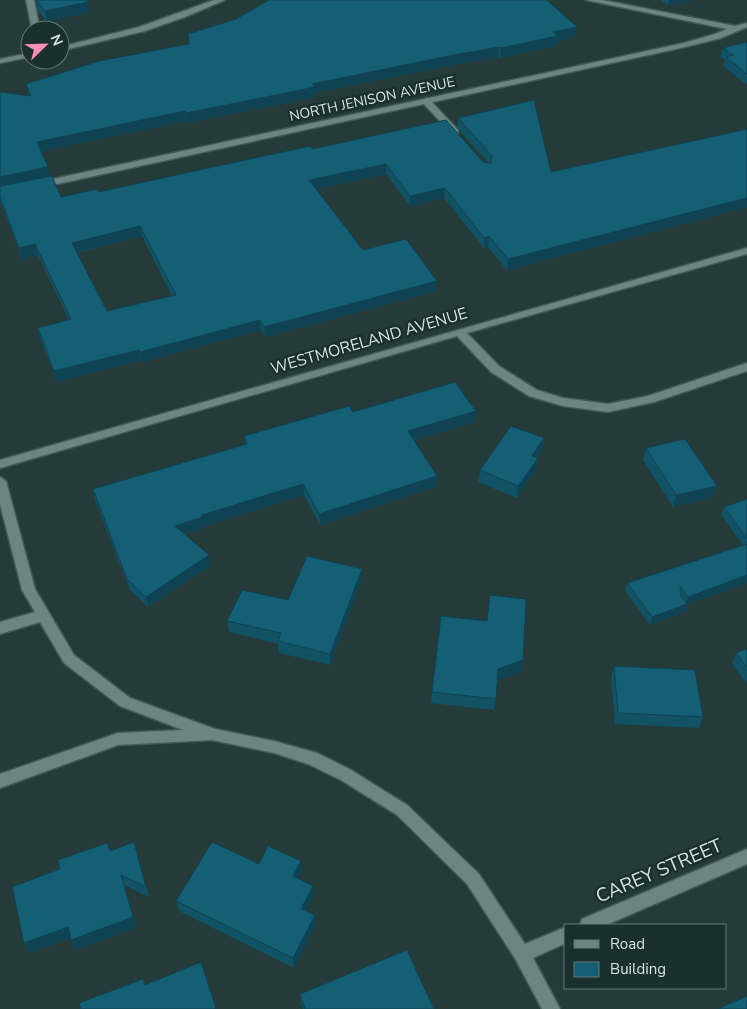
<svg xmlns="http://www.w3.org/2000/svg" width="747" height="1009" font-family="'Nunito Sans',sans-serif">
<style>
.lines{fill:none;stroke-linecap:round;stroke-linejoin:round}
.lane-casing{stroke:#445856;stroke-width:3}
.street-casing{stroke:#445856;stroke-width:3}
.lane{fill:#6c8583;fill-rule:evenodd}
.street{fill:#6c8583;fill-rule:evenodd}
.wall{fill:#125265;fill-rule:evenodd}
.shaded-wall{fill:#0f4252}
.building{fill:#155f75;stroke:#0f4252;fill-rule:evenodd}
.labels{text-anchor:middle;dominant-baseline:central;stroke-width:5;stroke-linejoin:round;paint-order:stroke}
.far-street-label{font-size:14px;fill:#d6e4e2;stroke:#1a302f}
.street-label{font-size:16px;fill:#d6e4e2;stroke:#1a302f}
.near-street-label{font-size:19px;fill:#d6e4e2;stroke:#1a302f}
</style>
<rect width="100%" height="100%" fill="#243b39"/>
<g class="lines">
<!-- lane casing -->
<g class="lane-casing">
<path id="lane" d="M26,0H34L40,30H32Z
M426,98L429,99L458,130V134H452L423,103L422,101Z"/>
</g>
<!-- street casing -->
<g class="street-casing">
<path id="street" d="M214,0H225L185,17L145,31L60,51V47L139,27Z
M586,0H602L735,26L747,23V27L721,38L685,47L39,188L34,185L39,182L684,43L715,34L727,29Z
M30,53V57L0,63V59Z
M747,248V254L467,333L499,366L537,390L563,398L608,404L648,396L747,363V371L654,402L608,412L563,406L529,396L491,372L457,336L0,468V460Z
M0,477L6,481L35,589L74,655L130,698L215,729L274,741L317,753L351,770L407,805L479,874L525,944L566,927V943L533,958L560,1009H542L516,960L467,884L397,815L341,780L308,764L274,753L212,740L118,745L0,788V774L118,733L183,730L120,706L64,663L40,622L0,634V622L35,612L22,590L0,504Z
M747,849V864L606,925H580L582,919Z"/>
</g>
<!-- lane -->
<use href="#lane" class="lane"/>
<!-- street -->
<use href="#street" class="street"/>
</g>
<!-- wall -->
<path class="wall" d="M36,0L90,12L47,21L38,11Z
M661,0H695L668,5Z
M188,34L576,37L557,41V46L500,58L498,57L449,66L315,93V97L291,102L187,123L186,121L41,151L50,176L61,197L98,192L312,149L488,162L457,128L458,118L551,172L747,129V207L507,270L488,247L484,248L444,198L410,206L386,174L316,189L363,250L437,281L436,291L265,337L261,330L142,362L141,360L57,382L40,338L38,328L69,320L38,255L22,259L0,200V92L29,96L26,84L189,45ZM142,236L172,296L107,311L77,253Z
M747,42V85L723,66L725,60L720,57L723,48Z
M353,412L475,422L414,440L437,486L320,525L304,495L204,526V528L185,534L210,566L148,607L130,590L95,500L93,489L245,445L244,436Z
M544,438L542,450L537,458L536,470L517,498L478,482L480,470Z
M646,448L713,497L673,507L643,460Z
M747,499V583L687,604L685,612L650,625L625,591L627,583L743,545L721,515L724,507Z
M362,580L330,665L279,653L278,644L229,632L227,621L288,600Z
M747,649V684L732,664L736,653Z
M523,660L521,672L497,680L494,710L431,703L432,692Z
M614,666L703,717L699,728L615,724L611,677Z
M110,851L137,853L149,897L124,885L137,927L75,950L70,938L29,953L24,943Z
M259,864L302,871L298,879L314,896L306,911L316,925L294,968L179,911L176,901Z
M300,994L434,1009H303L301,1003Z"/>
<!-- shaded-wall -->
<path class="shaded-wall" d="M669,0H695L668,5Z
M88,2L90,12L47,21L45,11Z
M577,27L576,37L557,41V46L500,58L501,48L553,32Z
M499,47L498,57L449,66L315,93V97L187,123L186,113L312,84L449,56Z
M185,111L186,121L39,152L37,142Z
M386,164V174L310,190L309,180Z
M48,167L50,177L0,188V177Z
M445,188L444,198L410,206V196Z
M747,198V207L507,270L508,259Z
M140,226L142,236L74,253L72,243Z
M489,236L488,247L484,248V238Z
M35,244L38,255L22,259L19,248Z
M437,281L436,291L265,337L264,327Z
M260,320L261,330L142,362L140,352Z
M139,350L141,360L57,382L54,371Z
M476,411L475,422L407,442L408,431Z
M544,438L542,450L531,468L532,456Z
M538,458L536,470L517,498L518,486Z
M437,476V486L320,525L319,514Z
M303,484L304,495L204,526V528L177,537L175,526L202,515Z
M717,486L713,497L673,507L676,495Z
M209,555L210,566L148,607L146,597Z
M362,569V580L330,665V654Z
M747,575V583L687,604L685,612L650,625L652,617L685,604L688,597Z
M523,660L521,672L496,681L498,669Z
M301,861L302,871L294,887L293,876Z
M121,875L137,927L75,950L71,940Z
M313,886L314,896L302,919L301,909Z
M315,915L316,925L294,968L293,958Z
M68,927L72,937L29,953L24,943Z"/>
<!-- building -->
<path class="building" d="M36,0H87L88,2L45,11Z
M269,0H547L577,27L553,32L558,36L501,48L499,47L449,56L312,84L315,87L291,92L186,113L185,111L37,142L48,167L0,177V92L31,96L26,84L99,61L189,44L188,34L236,19Z
M747,42V74L726,57L733,55L723,48Z
M534,100L551,172L747,129V198L508,259L489,236L484,238L445,188L410,196L386,164L309,180L363,250L406,239L437,281L264,327L260,320L140,352L139,350L54,371L38,328L71,319L35,244L19,248L0,197V186L52,176L61,197L97,189L98,192L310,146L312,149L446,120L483,162L491,163L492,156L458,118ZM140,226L176,295L107,311L72,243Z
M455,382L476,411L408,431L437,476L319,514L303,484L202,515L203,517L175,526L209,555L146,597L127,579L93,489L247,444L244,436L349,406L353,412Z
M511,426L544,438L532,456L538,458L518,486L480,470Z
M685,439L717,486L676,495L646,448Z
M747,499V539L724,507Z
M747,544V575L688,597L680,586L681,596L687,604L652,617L627,583Z
M307,556L362,569L330,654L278,641L281,633L227,621L242,590L288,600Z
M490,595L526,599L523,660L498,669L496,699L432,692L441,616L487,621Z
M747,649V667L736,653Z
M614,666L695,670L703,717L618,713Z
M134,842L146,887L121,875L133,917L71,940L68,927L24,943L12,887L60,869L58,860L107,843L110,851Z
M212,842L259,864L268,846L301,861L293,876L313,886L301,909L315,915L293,958L176,901Z
M407,950L434,1009H305L300,994Z
M201,962L216,1008L214,1009H81L79,1003L143,979L145,985Z
M747,996V1009H718Z"/>
<g class="labels">
<!-- far-street labels -->
<g class="far-street-label">
<text transform="translate(372 99) rotate(-12)">NORTH JENISON AVENUE</text>
</g>
<!-- street labels -->
<g class="street-label">
<text transform="translate(369 341) rotate(-16)">WESTMORELAND AVENUE</text>
</g>
<!-- near-street labels -->
<g class="near-street-label">
<text transform="translate(659 871) rotate(-23)">CAREY STREET</text>
</g>
</g>
<!-- legend -->
<rect x="564" y="924" width="162" height="65" fill="#1a302f" stroke="#657877"/>
<rect x="574" y="940" width="25" height="8" fill="#6c8583" stroke="#657877"/>
<text x="610" y="949" font-size="15" fill="#d6e4e2">Road</text>
<rect x="574" y="962" width="25" height="15" fill="#155f75" stroke="#657877"/>
<text x="610" y="974" font-size="15" fill="#d6e4e2">Building</text>
<!-- north arrow -->
<g transform="translate(45 45) rotate(67)"><circle r="24" fill="#1a302f" stroke="#657877"/>
<path d="M0-4L9 19L0 12L-9 19Z" fill="#ff8eba"/>
<text y="-8" font-size="14" font-weight="bold" text-anchor="middle" fill="#d6e4e2">N</text>
</g>
</svg>
